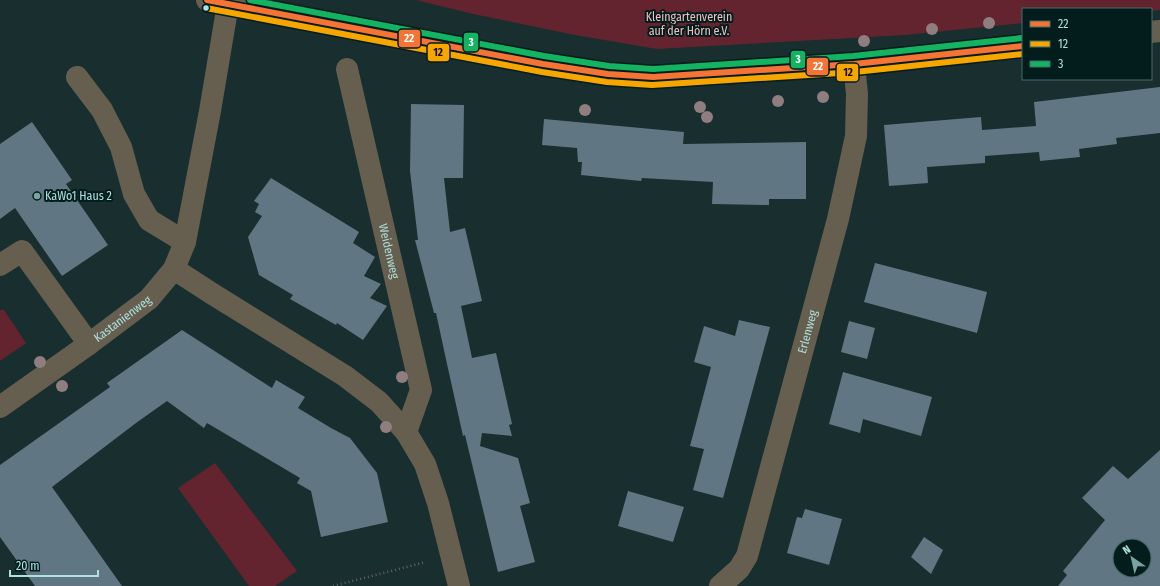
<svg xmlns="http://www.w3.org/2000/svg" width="1160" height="586" font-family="'Fira Sans Condensed',sans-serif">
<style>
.green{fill:#632430}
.building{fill:#617683;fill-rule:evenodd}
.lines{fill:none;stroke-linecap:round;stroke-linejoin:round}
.path{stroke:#63655c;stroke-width:2.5;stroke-dasharray:1 3;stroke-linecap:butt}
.minor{stroke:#665e4f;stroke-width:22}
.bus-1-casing{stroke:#031d1c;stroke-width:9}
.bus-2-casing{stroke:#031d1c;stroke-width:9}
.bus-3-casing{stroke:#031d1c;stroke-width:9}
.bus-1{stroke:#f57335;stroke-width:6}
.bus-2{stroke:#f7a600;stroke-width:6}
.bus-3{stroke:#13b361;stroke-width:6}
.tree{fill:#907d7f}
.bus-dot{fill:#ace1df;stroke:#031d1c;stroke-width:1.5}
.poi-dot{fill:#79a2a1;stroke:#031d1c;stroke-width:1.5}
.labels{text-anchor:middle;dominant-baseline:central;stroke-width:4;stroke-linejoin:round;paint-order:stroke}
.park-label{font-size:12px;fill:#f1bec2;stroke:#031d1c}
.poi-label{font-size:12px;fill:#ace1df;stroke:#031d1c;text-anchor:start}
.street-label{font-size:12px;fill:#ace1df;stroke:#031d1c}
.line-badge{stroke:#031d1c;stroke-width:1.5}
.badge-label{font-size:11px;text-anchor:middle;font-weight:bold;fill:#fff}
.pale-badge-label{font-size:11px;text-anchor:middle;font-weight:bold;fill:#111}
</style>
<rect width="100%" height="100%" fill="#192e2e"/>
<!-- green -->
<path class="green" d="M416,0H1160V10L1151,11V9H1023V23L905,35L657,49L575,35L473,14Z
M0,310H4L26,343L0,361Z
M215,463L297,571L275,586H249L178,488Z"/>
<!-- building -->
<path class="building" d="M1160,87V133L1116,138L1117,144L1079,149L1080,157L1040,161L1039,152L985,156V163L927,167L928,183L889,186L884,125L981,117L982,130L1036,126L1034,102Z
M411,104L464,105L463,178H444L450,232L465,228L482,301L461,306L472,358L496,353L512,424L509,425L512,436L482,433L480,446L518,458L530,503L520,506L535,562L498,572L465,435L463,436L447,364L436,313H434L415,240H418L410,171Z
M544,119L684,132L683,144L806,142V199H769V205L712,204L713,182L642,178L641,181L581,175L582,162H578L577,148L542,145Z
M32,122L72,180L66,184L108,245L62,276L15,208L0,219V144Z
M271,178L359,232L353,243L375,257L364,276L381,284L370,298L387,306L363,340L337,323L336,325L290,299L293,295L259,275L248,237L262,216L255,212L259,204L254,201Z
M875,263L987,292L977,333L864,302Z
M739,320L770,327L723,498L693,490L704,449L690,446L711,367L694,362L704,326L735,336Z
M849,321L875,328L867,359L841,352Z
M182,330L272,388L276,380L305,397L298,408L331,428L350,438L377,473L388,522L321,537L311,491L297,483L300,478L207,423L204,428L167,401L136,423L52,487L122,586H35L0,537V465L110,387L107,383Z
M843,372L932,397L921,436L863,419L860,433L829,424Z
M1160,450V586H1058L1067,575L1063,571L1105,520L1082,498L1113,466L1128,479ZM1120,546H1144V570H1120Z
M628,491L684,507L673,542L618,526Z
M805,509L842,519L829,565L787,553L797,517L802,518Z
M924,537L943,550L931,574L911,557Z"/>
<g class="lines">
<!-- path -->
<path class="path" d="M333,586L426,562"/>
<!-- minor -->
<g class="minor">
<path d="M207,0L543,64L608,74L653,77L854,64L1023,46"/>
<path d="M1151,32L1160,31"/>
<path id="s1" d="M347,69L421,390L406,432"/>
<path d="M77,77L102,110L121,147L134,194L149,220L185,242"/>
<path d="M0,265L22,251L89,344"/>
<path d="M174,269L211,293L345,376L379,402L406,432L425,464L438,503L459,586"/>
<path id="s2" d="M0,407L89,344L149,299L174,269L185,242L210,111L228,4"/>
<path id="s3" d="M720,586L739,569L747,556L838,219L856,136L857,94L854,64"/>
</g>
<!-- bus-1 casing -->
<g class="bus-1-casing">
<path id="bus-1" d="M207,0L543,64L608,74L653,77L854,64L1023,46"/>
</g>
<!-- bus-2 casing -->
<g class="bus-2-casing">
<path id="bus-2" d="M206,8L542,72L607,82L652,85L855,72L1023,54"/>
</g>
<!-- bus-3 casing -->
<g class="bus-3-casing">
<path id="bus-3" d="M250,0L544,56L609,66L653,69L853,56L1022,38"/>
</g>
<!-- bus-1 -->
<use href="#bus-1" class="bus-1"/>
<!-- bus-2 -->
<use href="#bus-2" class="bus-2"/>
<!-- bus-3 -->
<use href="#bus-3" class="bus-3"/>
</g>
<!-- trees -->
<g class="tree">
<circle cx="989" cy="23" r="6"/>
<circle cx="932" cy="29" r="6"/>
<circle cx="864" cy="41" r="6"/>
<circle cx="823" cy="97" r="6"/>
<circle cx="778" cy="101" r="6"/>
<circle cx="700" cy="107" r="6"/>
<circle cx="585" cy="110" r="6"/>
<circle cx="707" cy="117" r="6"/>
<circle cx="40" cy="362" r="6"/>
<circle cx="402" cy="377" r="6"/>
<circle cx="62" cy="386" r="6"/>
<circle cx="386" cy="427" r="6"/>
</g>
<!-- markers -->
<circle class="bus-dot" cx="206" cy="8" r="3.5"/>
<circle class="poi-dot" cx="37" cy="196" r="4"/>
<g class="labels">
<!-- park labels -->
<g class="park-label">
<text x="689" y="17">Kleingartenverein<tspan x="689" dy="14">auf der Hörn e.V.</tspan></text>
</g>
<!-- poi labels -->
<g class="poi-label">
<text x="45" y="196">KaWo1 Haus 2</text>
</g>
<!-- street labels -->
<g class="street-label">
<text stroke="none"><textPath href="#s1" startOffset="187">Weidenweg</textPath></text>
<text stroke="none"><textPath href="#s2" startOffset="151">Kastanienweg</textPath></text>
<text stroke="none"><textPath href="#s3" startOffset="273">Erlenweg</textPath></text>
</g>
</g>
<g class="line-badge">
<rect x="398" y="29" width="23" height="19" rx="4" fill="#f57335"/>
<rect x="463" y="32" width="16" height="20" rx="4" fill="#13b361"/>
<rect x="427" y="43" width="23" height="19" rx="4" fill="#f7a600"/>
<rect x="790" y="50" width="16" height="19" rx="4" fill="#13b361"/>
<rect x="806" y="57" width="23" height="19" rx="4" fill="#f57335"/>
<rect x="836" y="63" width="23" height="19" rx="4" fill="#f7a600"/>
</g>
<g class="badge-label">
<text x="409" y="42">22</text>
<text x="471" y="46">3</text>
<text x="798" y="63">3</text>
<text x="818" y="70">22</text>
</g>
<g class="pale-badge-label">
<text x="438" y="56">12</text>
<text x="848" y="76">12</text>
</g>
<!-- legend -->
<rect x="1022" y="8" width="130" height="72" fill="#031d1c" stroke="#476b6a"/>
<rect x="1030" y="21" width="20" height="6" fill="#f57335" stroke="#476b6a"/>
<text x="1058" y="28" font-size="12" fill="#ace1df">22</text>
<rect x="1030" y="41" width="20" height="6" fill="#f7a600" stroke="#476b6a"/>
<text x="1058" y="48" font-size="12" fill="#ace1df">12</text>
<rect x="1030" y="61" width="20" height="6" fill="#13b361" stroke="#476b6a"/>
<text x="1058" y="68" font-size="12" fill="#ace1df">3</text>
<!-- north arrow -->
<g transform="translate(1132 558) rotate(326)"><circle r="19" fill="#031d1c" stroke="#476b6a"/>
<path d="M0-3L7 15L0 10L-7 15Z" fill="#79a2a1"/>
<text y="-6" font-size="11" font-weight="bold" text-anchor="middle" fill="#ace1df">N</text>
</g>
<!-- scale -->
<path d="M10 570v6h88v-6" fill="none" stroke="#ace1df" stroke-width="2"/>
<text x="16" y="570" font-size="12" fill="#ace1df" stroke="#031d1c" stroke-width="3" paint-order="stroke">20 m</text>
</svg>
